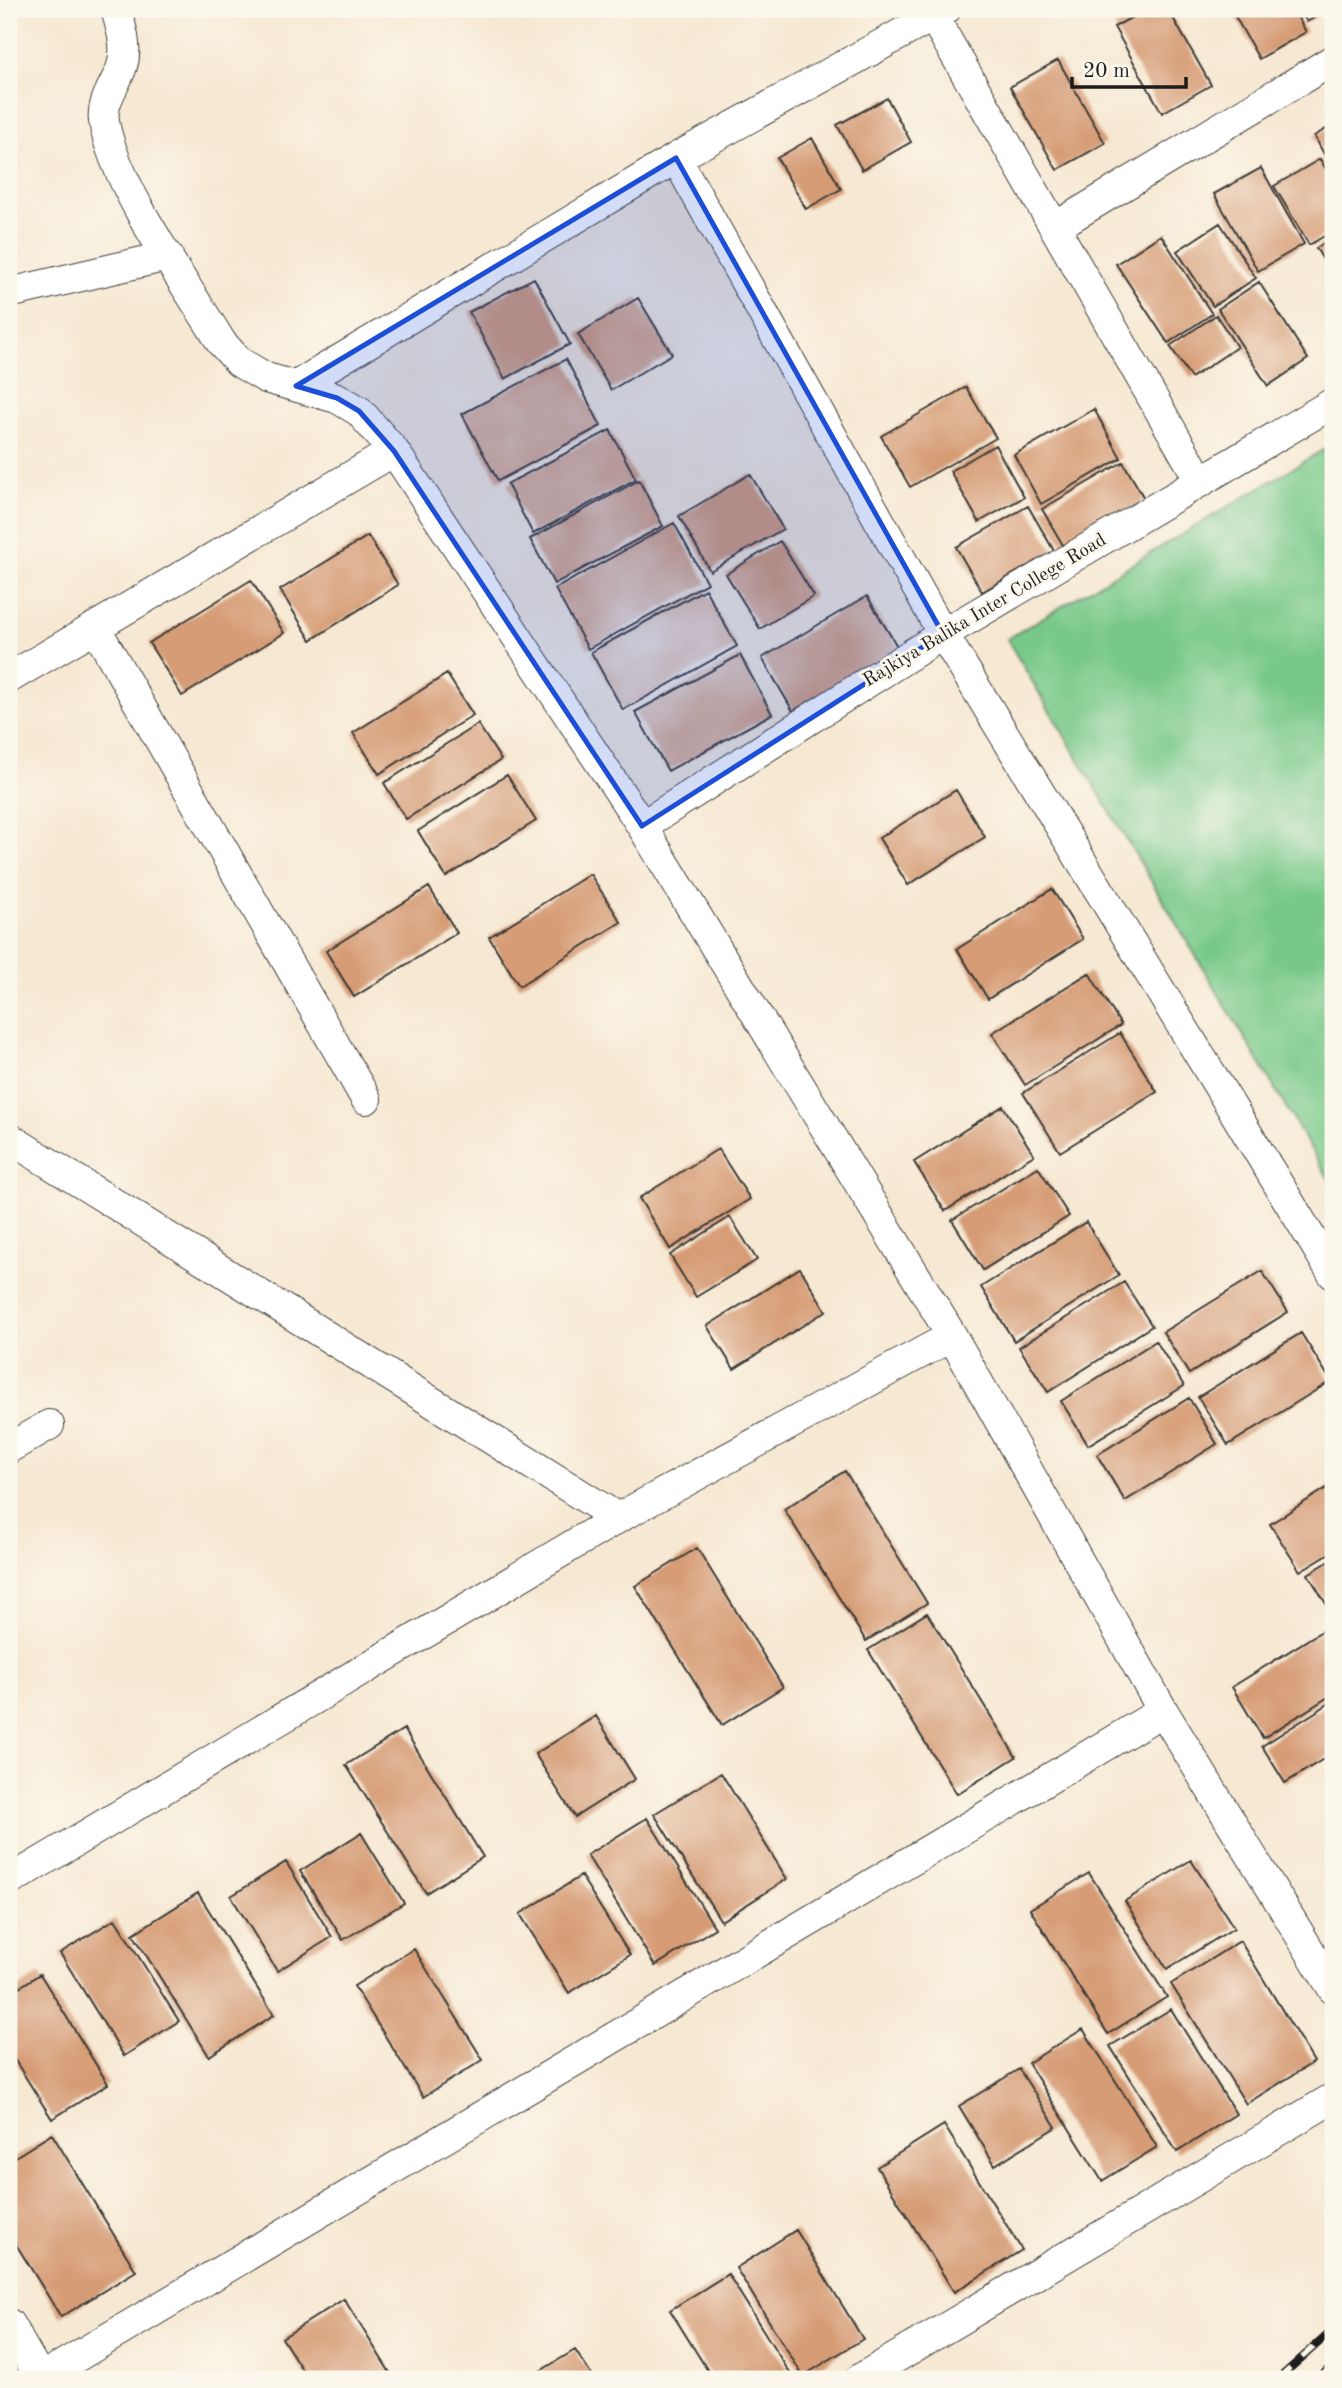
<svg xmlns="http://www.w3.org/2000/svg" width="1342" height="2388" font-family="'Old Standard TT',serif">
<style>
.green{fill:#78c989;stroke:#4a7252;stroke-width:2}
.building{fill:#d69c76}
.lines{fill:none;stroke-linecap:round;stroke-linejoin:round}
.street-casing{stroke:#3d3b37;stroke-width:32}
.street{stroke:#fff;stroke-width:30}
.rail-casing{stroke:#1c1c1c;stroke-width:8}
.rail{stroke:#fbf7ec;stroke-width:5;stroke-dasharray:16;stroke-linecap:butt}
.marked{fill:#1d4ed8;fill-opacity:0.2;stroke:#1d4ed8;stroke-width:5;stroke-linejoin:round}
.labels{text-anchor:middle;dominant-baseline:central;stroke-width:6;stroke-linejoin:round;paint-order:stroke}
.street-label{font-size:19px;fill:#1c1c1c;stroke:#fbf7ec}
</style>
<rect width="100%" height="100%" fill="#fbf7ec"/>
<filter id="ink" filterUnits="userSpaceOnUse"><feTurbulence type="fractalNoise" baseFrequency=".0143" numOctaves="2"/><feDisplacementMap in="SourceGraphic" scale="14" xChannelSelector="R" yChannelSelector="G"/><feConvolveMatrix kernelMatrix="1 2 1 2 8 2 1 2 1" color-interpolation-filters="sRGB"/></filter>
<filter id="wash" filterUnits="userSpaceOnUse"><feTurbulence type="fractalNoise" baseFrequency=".00686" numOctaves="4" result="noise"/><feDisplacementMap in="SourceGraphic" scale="28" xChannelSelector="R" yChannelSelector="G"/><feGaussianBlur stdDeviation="1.57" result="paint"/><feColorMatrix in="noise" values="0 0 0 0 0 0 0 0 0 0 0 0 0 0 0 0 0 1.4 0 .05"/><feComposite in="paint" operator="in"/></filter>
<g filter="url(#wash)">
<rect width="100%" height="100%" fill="#f6e8d2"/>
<!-- green -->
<path class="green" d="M1333,444V1186L1007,639Z"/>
<g id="blocks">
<!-- building -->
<path class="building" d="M1147,9H1168L1211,85L1162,113L1114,27Z
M1231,9H1293L1306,32L1259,59Z
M1299,9H1330L1307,22Z
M1058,60L1105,143L1057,170L1010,87Z
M887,98L911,142L862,170L837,125Z
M1333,125V170L1314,136Z
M812,138L841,189L806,209L777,158Z
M1320,159L1333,181V231L1309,245L1274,186Z
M1261,168L1304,244L1258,271L1214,194Z
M1220,223L1256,278L1213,306L1177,251Z
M1161,235L1212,314L1168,343L1116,264Z
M1333,238V276L1316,248Z
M534,278L570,344L505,379L469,312Z
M1259,282L1308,359L1268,386L1218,309Z
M638,298L672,354L611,390L578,334Z
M1216,315L1237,347L1191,378L1170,346Z
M566,359L601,426L498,481L462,414Z
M966,387L996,438L910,487L881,436Z
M1094,409L1121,458L1041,504L1014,455Z
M610,430L636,479L533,534L507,484Z
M995,445L1024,497L979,522L950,471Z
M1123,462L1145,500L1064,547L1042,509Z
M750,474L783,529L710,571L679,516Z
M639,480L663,526L554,584L530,539Z
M1028,506L1054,551L982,592L956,547Z
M674,523L707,583L588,649L555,589Z
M368,536L398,585L311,640L280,590Z
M780,541L814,596L760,629L726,574Z
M251,580L284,633L182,696L149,643Z
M705,589L737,646L623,710L591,652Z
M867,596L898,648L793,711L762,658Z
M740,655L772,714L668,771L635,712Z
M447,674L473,715L379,774L353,733Z
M478,724L501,760L406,819L384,783Z
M507,775L536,821L446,877L418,831Z
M956,790L985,837L908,885L879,838Z
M590,874L621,922L519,986L489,937Z
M429,887L457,933L354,997L326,951Z
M1052,889L1083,939L988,999L957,949Z
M1089,973L1121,1025L1025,1085L992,1033Z
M1120,1033L1157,1092L1060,1152L1023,1093Z
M1003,1106L1034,1155L945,1211L914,1162Z
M718,1149L750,1199L670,1249L639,1198Z
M1038,1167L1069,1216L983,1270L952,1220Z
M730,1217L757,1260L696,1297L670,1255Z
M1086,1222L1119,1275L1014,1341L981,1287Z
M800,1268L826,1311L734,1369L707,1326Z
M1262,1271L1288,1312L1189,1374L1163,1332Z
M1124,1282L1152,1326L1048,1392L1019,1347Z
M1301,1333L1331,1381L1228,1445L1198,1397Z
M1156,1341L1184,1386L1088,1445L1061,1401Z
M1189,1398L1217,1444L1125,1501L1097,1455Z
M845,1471L927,1603L866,1641L784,1509Z
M1333,1484V1551L1300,1571L1270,1524Z
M697,1548L783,1687L722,1725L635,1586Z
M1333,1559V1615L1308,1574Z
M927,1613L1016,1757L957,1794L868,1650Z
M1333,1624V1694L1263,1738L1232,1687Z
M1333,1701V1753L1285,1783L1262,1746Z
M596,1716L635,1779L575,1817L535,1754Z
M404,1729L483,1857L426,1893L346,1765Z
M721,1773L787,1879L721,1921L654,1814Z
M647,1818L715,1928L655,1966L587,1855Z
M361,1833L404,1903L343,1940L300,1871Z
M1191,1860L1234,1928L1167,1969L1125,1901Z
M286,1862L332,1937L277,1971L231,1896Z
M1089,1873L1167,1997L1108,2034L1030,1909Z
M581,1876L630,1955L569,1993L520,1914Z
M198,1893L274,2015L209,2056L133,1934Z
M115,1919L179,2021L124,2056L60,1953Z
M1240,1941L1314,2062L1246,2104L1171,1984Z
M414,1949L483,2060L423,2097L354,1986Z
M40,1974L108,2084L52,2119L9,2051V1994Z
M1171,2009L1236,2114L1177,2152L1110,2046Z
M1083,2029L1157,2147L1102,2181L1028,2063Z
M1019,2069L1056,2127L995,2165L959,2106Z
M944,2125L1022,2250L954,2292L877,2167Z
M52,2134L136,2271L61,2317L9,2233V2161Z
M796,2230L863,2339L803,2376L736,2268Z
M728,2274L793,2378L792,2379H713L670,2310Z
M344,2299L394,2379H308L282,2338Z
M575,2350L594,2379H527Z"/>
</g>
</g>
<g filter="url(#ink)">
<use href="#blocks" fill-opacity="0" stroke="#3d3b37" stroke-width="2"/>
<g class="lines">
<!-- street casing -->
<g class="street-casing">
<path id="street" d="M116,9C121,27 128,47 122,66C116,85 101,101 104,121C114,185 186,284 221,342L239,362L266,378L337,398L359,411L394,451L642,826L952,1336L1163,1711L1333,1989
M933,16L1201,482
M676,158L943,634L1333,1274
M1055,227L1333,60
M9,293L168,256
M296,386L676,158L946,9
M95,627L366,1099
M9,678L394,451
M642,826L943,634L1333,403
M9,1138L618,1518
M9,1448L49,1425
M9,1881L618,1518L952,1336
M9,2324L41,2379
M41,2378L1163,1711
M860,2379L1333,2098"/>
</g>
<!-- street -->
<use href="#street" class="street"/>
<!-- rail casing -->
<g class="rail-casing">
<path id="rail" d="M1278,2379L1333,2330
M1318,2379L1333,2365"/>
</g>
<!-- rail -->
<use href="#rail" class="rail"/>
</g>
</g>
<!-- marked area -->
<path class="marked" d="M676,158L943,634L642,826L394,451L359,411L337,398L296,386Z"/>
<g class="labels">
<!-- street labels -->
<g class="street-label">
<text transform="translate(985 611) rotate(-31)">Rajkiya Balika Inter College Road</text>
</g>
</g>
<!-- margin -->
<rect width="1342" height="2388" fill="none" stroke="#fbf7ec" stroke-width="35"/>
<!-- scale -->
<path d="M1072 77v10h114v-10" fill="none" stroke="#1c1c1c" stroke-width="3.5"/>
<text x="1083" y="77" font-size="21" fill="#1c1c1c" stroke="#fbf7ec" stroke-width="5" paint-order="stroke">20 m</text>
</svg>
